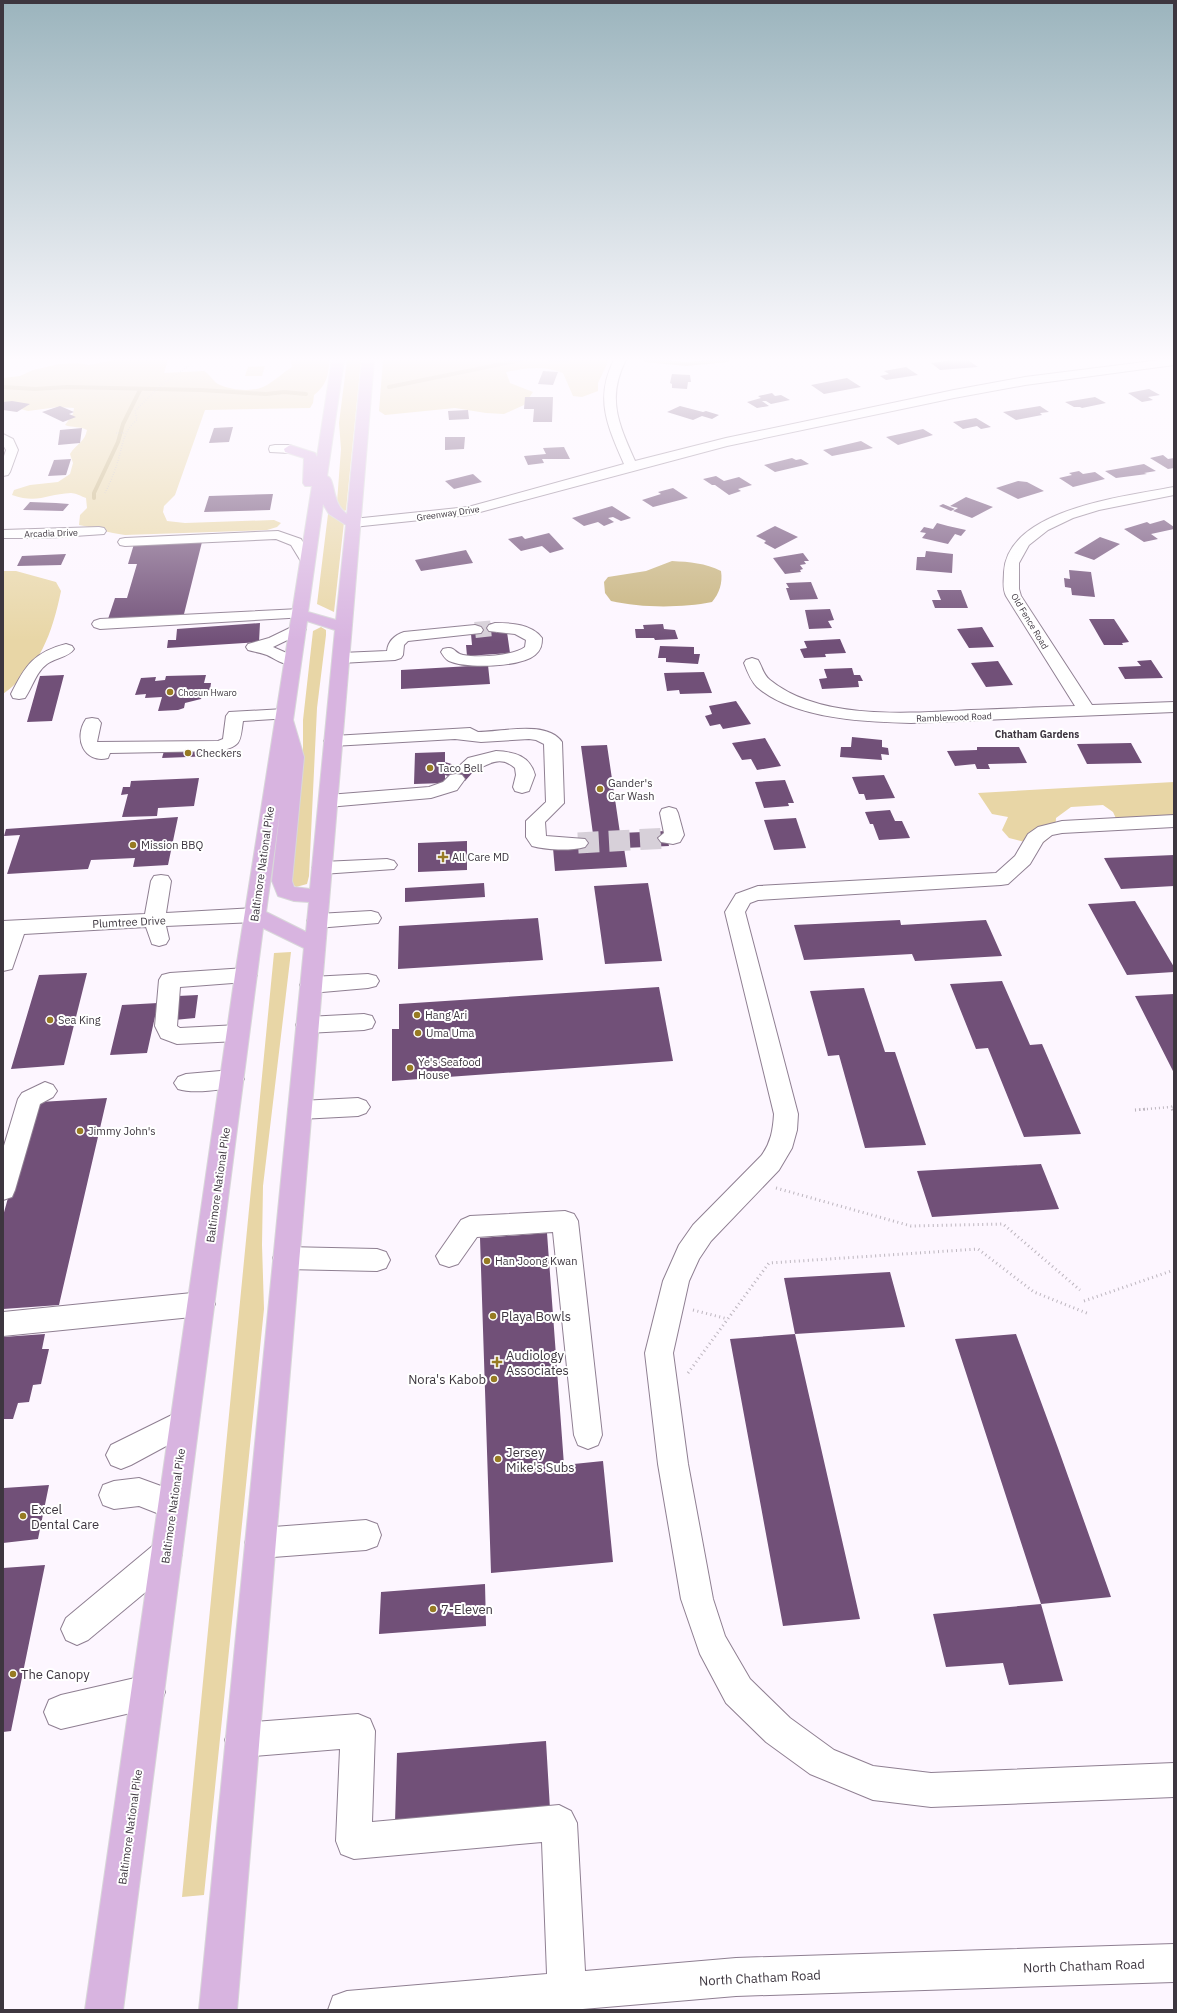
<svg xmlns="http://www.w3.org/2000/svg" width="1177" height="2013" font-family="'IBM Plex Sans',sans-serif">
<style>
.green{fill:#e8d6a6}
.water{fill:#c7b37d}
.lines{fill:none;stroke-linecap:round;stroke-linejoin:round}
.stream{stroke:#c7b37d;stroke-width:4}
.building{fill:#715078}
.minor-tunnel-far1{stroke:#d7d0d9;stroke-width:16;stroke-dasharray:16 8;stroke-linecap:butt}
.minor-tunnel{stroke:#d7d0d9;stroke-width:21;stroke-dasharray:21 10;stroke-linecap:butt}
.minor-casing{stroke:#8f7f92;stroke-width:2}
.major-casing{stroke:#d8d7d9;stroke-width:2}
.path-far2{stroke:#bdb6bf;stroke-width:1.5;stroke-dasharray:0.5 2;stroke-linecap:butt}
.path-far1{stroke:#bdb6bf;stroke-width:2.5;stroke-dasharray:1 3;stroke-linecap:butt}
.path{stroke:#bdb6bf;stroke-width:3;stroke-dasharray:1 3.5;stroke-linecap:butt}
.minor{fill:#fff;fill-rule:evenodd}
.major{fill:#d8b4e0;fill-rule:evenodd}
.poi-dot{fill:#977b23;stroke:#fff;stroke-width:1.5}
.labels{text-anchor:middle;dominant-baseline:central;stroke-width:4;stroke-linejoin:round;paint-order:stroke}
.far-street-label{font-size:9px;fill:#3d363f;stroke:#fff}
.far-poi-label{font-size:9px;fill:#3d363f;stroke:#fff;text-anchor:start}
.far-neighbourhood-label{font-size:10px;font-weight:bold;fill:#3d363f;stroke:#fff}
.poi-label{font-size:11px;fill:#3d363f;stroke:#fff;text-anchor:start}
.street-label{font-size:11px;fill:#3d363f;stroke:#fff}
.near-poi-label{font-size:13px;fill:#3d363f;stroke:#fff;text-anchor:start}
.near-street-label{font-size:13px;fill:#3d363f;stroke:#fff}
</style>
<rect width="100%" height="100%" fill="#fdf6ff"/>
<!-- green -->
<path class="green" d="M114,360H168L164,373L204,371C210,374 214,383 220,385C231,390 252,392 263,387C274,382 282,373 292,367L291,360H329C329,375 326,386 314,395L313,403L310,408L205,410L175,495L164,506L163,512L167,521L185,523L274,520L281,523L277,527L267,530L125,535C108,533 96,528 79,525L80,515L87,508L86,498C81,496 75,493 71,493C47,494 38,504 12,495L14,490L30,485L58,482L70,474L73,463L70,454C76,444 85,442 87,430C80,426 73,428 65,425L73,414L74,408L58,407L28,411L3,404V378L20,376L33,370L59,364L78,363L89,365Z
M347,360H361L346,510L345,511L337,506V502L341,449L339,423Z
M383,360H609L598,383V391L582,397L573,396L563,373C544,365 526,368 506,372L510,383L533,392L524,405L504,414L486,413L455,408L385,415L379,411Z
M265,366L262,376H245L248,367Z
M331,513L344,522L334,612L317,604L328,514Z
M3,571H16L56,582L61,591C52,634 40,668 3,694Z
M321,627L326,630V635L317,708L309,876L307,884L296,887L291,883L303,759V720L313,631Z
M1174,782V824L1120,827L1113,812L1103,805L1071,807L1056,818L1055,833L1040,846L1009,838L1002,830L1008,817L992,814L978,793Z
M291,952L263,1186L262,1245L264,1309L204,1895L182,1897L274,953Z"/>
<!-- water -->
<path class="water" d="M672,561C690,562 705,563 721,571C723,583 719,594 712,602C682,608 641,608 611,601L605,593L604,582L608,577L646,571Z"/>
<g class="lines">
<!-- stream -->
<path class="stream" d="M549,360H568
M645,360L686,364L728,360
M3,387L35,389L67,387L201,390L266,394L284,392L306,394
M389,387L521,360
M94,498V493L118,442L123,424L140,390"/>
</g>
<!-- building -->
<path class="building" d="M954,360H968L978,367L940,370L931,363Z
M906,367L918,375L886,380L880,376L889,374L884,371Z
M543,371L558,372L553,385L538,384Z
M672,374L690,375L691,382H688L687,389L672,388V384L670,383Z
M847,378L861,387L824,394L811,385Z
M1149,389L1160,395L1148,397L1153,400L1142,402L1128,393Z
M772,393L775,396L781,395L790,400L771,404L766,401H762L769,406L757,408L747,402L761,398L758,396Z
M525,397H553L552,422H533L534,409H524Z
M1095,397L1106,403L1082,408L1080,407H1074L1065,402Z
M12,401L30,404L17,412L3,410V402Z
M60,406L74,412L69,414L76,417L63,422L42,412Z
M680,406L703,412L706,411L719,415L712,419L702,416L693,420L667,412Z
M1040,406L1049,412L1040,413L1042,415L1016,420L1003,412Z
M468,410L469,419L449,420L448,411Z
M976,418L991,427L981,429L977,426L963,429L953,422Z
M233,427L229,442L209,443L214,428Z
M82,428L80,443L58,445L60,430Z
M923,429L933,435L898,445L886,437Z
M445,437H465L464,449L445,450Z
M861,441L873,448L832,456L823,450Z
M564,447L570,459H542L544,463L528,465L524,456L546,454L543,448Z
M1163,455L1168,459L1174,458V468L1168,469L1150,458Z
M792,458L796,460L801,459L809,464L775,472L764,465Z
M71,459L66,475L48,476L54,460Z
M1144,464L1156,471L1144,473L1147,474L1116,478L1105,471Z
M1079,471L1083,474L1095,472L1105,479L1073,487L1059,478L1072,475L1069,473Z
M473,474L482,482L454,489L445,481Z
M716,476L724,481L739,477L752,485L738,489L741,491L729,495L715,485H712L703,479Z
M1018,481L1027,482L1044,491L1018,499L996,488Z
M673,488L688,498L653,507L642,500L661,494L658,492Z
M273,494L270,510L204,512L209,496Z
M966,497L985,504L993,507L972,518L953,511L958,508L950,506Z
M30,502L56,503L69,504L63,511L23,510Z
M943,504L955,509L951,511L939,506Z
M612,506L631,518L621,521L613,517L608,518L614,522L604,526L598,522L584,526L572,518Z
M1164,520L1174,527V529L1151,534L1158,539L1144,542L1124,529L1147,522L1150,524Z
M937,523L948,526L966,530L961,536L955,534L948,544L922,538L926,533L920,532L924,527L933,529Z
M775,526L798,537L775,549L764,543L766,541L756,536Z
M549,533L564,549L550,553L542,546L521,551L508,539L522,536L525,539Z
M1100,537L1120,544L1094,560L1074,553Z
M202,542L183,618L107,622L115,598H127L137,564H128L134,544Z
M466,550L473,563L421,571L415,560Z
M926,551L953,554L952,573L916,570L917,557H925Z
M803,553L809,561H804L806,564L800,565L803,569L800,570L801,572L785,574L773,558Z
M66,554L61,565L17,566L22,556Z
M1069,570L1091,572L1095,597L1072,595L1071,588L1065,587L1064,578L1070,579Z
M811,582L818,599L790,600L786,588H789L786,583Z
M937,590H961L968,608H935L932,600H941Z
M830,609L834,620L828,621L832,628L809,629L805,610Z
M1089,619H1114L1129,642L1122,643L1123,645H1104Z
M260,623L259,642L167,648L168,640H176L177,629Z
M495,623L496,633L507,632L510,653L467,656L466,645H472L471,634H475L474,624Z
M663,624L664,629L675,630L678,639L655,640L654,638H636L635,629H644L643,625Z
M982,627L994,647L969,648L957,629Z
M840,639L846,653L825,654L826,657L804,658L800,649L807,648L804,641Z
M660,646L694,647V654H700L698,664L666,662V658H658Z
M1151,660L1163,678L1125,679L1118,667L1141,666L1137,661Z
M998,661L1013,685L986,687L971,663Z
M488,665L490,684L401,689V670Z
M852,668L854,675H860L863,681H858L859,687L822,689L819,679L827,678L824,669Z
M704,672L712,693L680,694L679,690L667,691L664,673Z
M64,675L52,721L27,722L40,676Z
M206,675L204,683H211L210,690H204L201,699L185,703L184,708L178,710L158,711L162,697L145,698L146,694L135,695L141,678L156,677L155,681L165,680L166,676Z
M736,701L751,724L723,729L720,724L710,726L705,716L712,714L709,706Z
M852,737L882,740V747L888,748L889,755L881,754L882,760L840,757L841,747H851Z
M765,738L781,766L757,770L751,759L742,760L732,743Z
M1131,743L1142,763L1087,764L1077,744Z
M607,745L620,833L666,831L669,846L624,848L627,867L555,871L553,848L578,843V835L593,834L581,746Z
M977,747H1019L1027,763L988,764L990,769H977L975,764L955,766L947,751L977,750Z
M214,749L213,756L162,758L164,751Z
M445,752V762L474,771L465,781L445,775V783L414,784L415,753Z
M884,775L895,798L866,800L864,794H859L852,777Z
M199,778L194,806L158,808L157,816L122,817L128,794L121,795L123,787H130L131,781Z
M785,780L794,803H788L789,806L764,808L755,782Z
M890,810L895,821H902L910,838L879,840L873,824H870L865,812Z
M178,817L168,865L133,867L135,858L91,860L88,869L7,874L20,835L4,836L6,829Z
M796,818L806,848L774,850L764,820Z
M467,841V870L418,872V843Z
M1174,855V886L1121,889L1104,858Z
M484,883L485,897L405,902V888Z
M648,883L662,961L605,964L594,886Z
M1135,901L1174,967V972L1127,975L1088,904Z
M538,918L543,960L398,969L399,926Z
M900,920L901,925L986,920L1002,956L915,961L912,954L804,960L794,925Z
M87,973L64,1065L11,1069L39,975Z
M1002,981L1030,1045L1042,1044L1081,1134L1024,1137L988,1048L976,1049L950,984Z
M659,987L673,1061L392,1081V1029H399V1004Z
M864,988L885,1052H895L926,1145L865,1148L839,1055L828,1056L810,991Z
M1174,994V1073L1135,996Z
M198,995L195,1018L174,1020L178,996Z
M158,1003L147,1053L110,1055L122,1005Z
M107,1098L59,1305L3,1309V1216L30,1118L40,1102Z
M1041,1164L1059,1209L932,1217L917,1171Z
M547,1233L564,1465L603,1461L613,1562L491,1573L480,1238Z
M890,1272L905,1327L795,1334L784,1278Z
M45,1334L42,1349H49L41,1384L33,1385L29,1402L18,1403L13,1419H3V1337Z
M795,1334L860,1619L783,1626L730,1339Z
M1016,1334L1058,1448L1111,1597L1041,1604L955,1339Z
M49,1485L38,1539L3,1543L4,1488Z
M45,1565L11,1731L3,1732V1568Z
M485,1584L486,1626L379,1634L381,1592Z
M1041,1604L1063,1681L1009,1685L1003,1663L946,1667L933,1614Z
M546,1741L550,1809L395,1823L397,1753Z"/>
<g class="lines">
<!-- minor-tunnel-far1 -->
<path class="minor-tunnel-far1" d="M475,630L495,628"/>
<!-- minor-tunnel -->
<path class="minor-tunnel" d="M578,843L668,838"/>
<!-- minor casing -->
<g class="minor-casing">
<path id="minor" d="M614,360H626C606,398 619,425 635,461L726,438L954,390L1025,377L1160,360H1174V365L1025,385L954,398L727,446L469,515L353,527L348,526L346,523L348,520L353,519L468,507L624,464C608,427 594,399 614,360Z
M3,434L13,439L18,450L10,472L8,475L3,476V459L6,450L3,445Z
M275,445H290L296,449L290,453L270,452L269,449L270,446Z
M1174,487V495L1099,510L1073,518L1048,530L1029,545L1019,563V589L1021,596L1092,705L1174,702V712L911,723C865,722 794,719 757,687C751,681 747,671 744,663L746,660L752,658L758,660C762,666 763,675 770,680C820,721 911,713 971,710C1006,709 1041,707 1075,706L1006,596C1002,588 1004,580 1004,572C1007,509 1127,496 1174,487Z
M99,527L104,528L106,531L104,534L45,538H3V530Z
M278,531L301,539L314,560L312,563H302L291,545L276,539L125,546L120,545L118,542L120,539L125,538Z
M300,609L306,611L308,614L306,617L100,629L94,627L92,624L94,621L100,619Z
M495,623C511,623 532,624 542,638C542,645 541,650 535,655C521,667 466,669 449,661C445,659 443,655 441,652L443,649C456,645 453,653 463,655C478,658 513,656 525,647L526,640L515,634L489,631L487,628L489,625Z
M298,624L304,626L306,629L304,632L273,647L298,658L300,661L298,664C286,667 277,660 267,655C261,653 255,652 248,650L246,647L248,644L269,638Z
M475,625L481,627L483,630L481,633L408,641L404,645L403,655L401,658L395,660L341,663L335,661L333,658L335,655L341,653L387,651C388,641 395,635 404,632Z
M66,644L72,646L74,649C69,657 55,658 47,664C36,672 33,686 25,698L19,699L13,698L11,694C25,666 34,652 66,644Z
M284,709L290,710L293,714L290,718L243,721C240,741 242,746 220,751L110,753L108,758C84,764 73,738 86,719L92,718L98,719L101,723L97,742L218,741L223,739L226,716L229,712Z
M470,728L478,732C501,732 547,720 562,742L564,803L545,822L546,836L585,839L588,843L585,847C570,851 547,850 532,846L526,837V821L546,802L544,744L536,740L529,739L481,742L455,739L333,746L327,745L324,741L327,737L333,736Z
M496,751C515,752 530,756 535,775L529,791L522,793L515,791L513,787L516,775L515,768C494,749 479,777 460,772L457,768L468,758Z
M456,774L462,775L465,779L457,790L431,798L328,807L321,805L319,801L321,797L328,795L429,787L443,782L450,775Z
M669,807L676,809L678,813L684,835L680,842L673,844L661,842L658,838L664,833L660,813L662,809Z
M1174,815V827L1062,833L1052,835L1043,842L1030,864L1008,884L1001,885L758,900L750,903L745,912L798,1114L797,1130L792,1148L779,1170L711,1241L699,1259L689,1281L673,1353L688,1464L713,1599L725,1636L750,1679L790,1718L834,1750L873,1766L931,1773L1174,1763V1797L931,1807L873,1800L810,1774L766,1742L726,1703L700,1654L681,1599L658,1464L645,1353L663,1281L679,1245L693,1225L761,1156C771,1143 773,1130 774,1114L725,912L736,894L758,886L996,873L1015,856L1028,834L1038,827L1062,821Z
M387,859L394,861L397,865L394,869L322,874L315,872L312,868L315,864L322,862Z
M161,875L168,876L171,881L166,913L255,908L262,910L265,915L262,920L255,922L166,926L169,939L166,944L159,946L152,944L146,927L24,934L12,969L3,971V921L145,914L151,881L154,876Z
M371,911L378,913L381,918L378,923L317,928L310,926L307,921L310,916L317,914Z
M246,968L254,970L257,975L254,980L246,982L180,987L177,1026L180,1028L238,1025L246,1027L249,1033L246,1039L238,1041L177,1044L161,1038L155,1026L159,980L162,975L170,973Z
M368,974L376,976L379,981L376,986L368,988L311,993L303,990L300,985L303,980L311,977Z
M364,1014L372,1016L375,1022L372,1028L364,1030L307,1033L299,1031L296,1025L299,1019L307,1017Z
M232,1070L240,1073L244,1079L240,1085C224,1090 193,1094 178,1089L174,1083L178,1077L186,1074Z
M45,1082L53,1085L57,1091L53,1097L40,1104L15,1190L12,1197L3,1200V1149L18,1099L22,1093Z
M358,1098L366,1101L370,1107L366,1113L358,1116L300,1119L292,1116L288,1110L292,1104L300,1101Z
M565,1211L574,1214L578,1221L602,1435L598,1445L588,1449L578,1445L574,1435L553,1232L477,1237L458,1264L449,1267L440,1264L436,1256L461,1220L470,1216Z
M286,1247L377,1249L386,1252L390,1260L386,1268L377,1271L286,1269L277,1266L273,1258L277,1250Z
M202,1292L211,1296L215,1304L211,1312L202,1316L3,1336V1312Z
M184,1409L194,1413L198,1422L194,1431L131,1465L121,1469L111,1465L106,1455L111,1445Z
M139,1478L183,1494L187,1504L183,1514L172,1519L139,1506L114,1509L103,1505L99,1495L103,1485L114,1481Z
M366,1520L377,1524L381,1535L377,1546L366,1550L260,1558L249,1554L245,1543L249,1532L260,1528Z
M167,1539L178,1543L182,1554L178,1565L88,1640L77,1645L66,1640L61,1629L66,1618L156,1543Z
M148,1675L160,1680L165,1692L160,1704L148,1709L61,1729L49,1724L44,1712L49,1700L61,1695Z
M358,1714L370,1719L375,1731L372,1822L559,1805L571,1811L577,1823L585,1971L736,1958L1174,1944V1982L736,1996L571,2010H328L333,1996L347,1991L547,1974L542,1842L354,1859L341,1854L336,1841L340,1749L242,1757L230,1752L225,1740L230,1728L242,1723Z"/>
</g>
<!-- major casing -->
<g class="major-casing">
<path id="major" d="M332,360H344L327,476C336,479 331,503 347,514L362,360H374L237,2010H199L304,948L263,928L123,2010H85L235,975L312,486H305L303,483L304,458L285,452L284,449L290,445L315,453L317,457ZM323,504L329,514L346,525L336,620L308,612ZM307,621L335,630L310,889L294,887L292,881L304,757L293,720ZM280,811L272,881L278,896L294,901L309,902L306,932L266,912Z"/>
</g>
<!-- path-far2 -->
<path class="path-far2" d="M116,433H126
M105,493C109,485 113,476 116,467C122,451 122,431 137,420L135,411L161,385L190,365"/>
<!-- path-far1 -->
<path class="path-far1" d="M1135,1110L1171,1107
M1173,1110L1171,1107L1174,1106"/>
<!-- path -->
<path class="path" d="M1172,1109L1174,1112
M1135,1110L1147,1109
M776,1188L911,1226L1003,1224L1080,1290
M1084,1301L1174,1270
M693,1310L728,1319
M688,1373L769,1263L978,1249L1034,1292L1089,1314"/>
<!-- minor -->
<use href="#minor" class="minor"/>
<!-- major -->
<use href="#major" class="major"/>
</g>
<!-- sky -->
<linearGradient id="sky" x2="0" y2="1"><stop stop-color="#9bb4bd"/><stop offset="0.56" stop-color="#fefbff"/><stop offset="1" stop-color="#fefbff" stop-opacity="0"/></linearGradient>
<rect width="1177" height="642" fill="url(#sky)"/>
<!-- markers -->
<g class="poi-dot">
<circle cx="170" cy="692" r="4"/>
<circle cx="188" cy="753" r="4"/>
<circle cx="430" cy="768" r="4"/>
<circle cx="600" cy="789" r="4"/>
<circle cx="133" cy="845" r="4"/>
<path d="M441 851h4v4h4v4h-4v4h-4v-4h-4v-4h4z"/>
<circle cx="417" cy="1015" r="4"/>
<circle cx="50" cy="1020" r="4"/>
<circle cx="418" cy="1033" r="4"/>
<circle cx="410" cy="1068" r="4"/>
<circle cx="80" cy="1131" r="4"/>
<circle cx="487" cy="1261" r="4"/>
<circle cx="493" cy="1316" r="4"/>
<path d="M495 1356h4v4h4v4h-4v4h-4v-4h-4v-4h4z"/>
<circle cx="494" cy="1379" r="4"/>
<circle cx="498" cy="1459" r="4"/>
<circle cx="23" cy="1516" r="4"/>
<circle cx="433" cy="1609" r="4"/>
<circle cx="13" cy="1674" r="4"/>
</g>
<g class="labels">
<!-- far-street labels -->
<g class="far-street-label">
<text transform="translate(448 513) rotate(-8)">Greenway Drive</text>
<text transform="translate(51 533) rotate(-2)">Arcadia Drive</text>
<text transform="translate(1030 621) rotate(59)">Old Fence Road</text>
<text transform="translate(954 717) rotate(-2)">Ramblewood Road</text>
</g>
<!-- far-poi labels -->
<g class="far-poi-label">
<text x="178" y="692">Chosun Hwaro</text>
</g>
<!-- far-neighbourhood labels -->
<g class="far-neighbourhood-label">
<text x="1037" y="734">Chatham Gardens</text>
</g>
<!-- poi labels -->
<g class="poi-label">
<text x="196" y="753">Checkers</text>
<text x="438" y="768">Taco Bell</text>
<text x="608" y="783">Gander's<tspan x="608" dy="13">Car Wash</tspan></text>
<text x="141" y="845">Mission BBQ</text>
<text x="452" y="857">All Care MD</text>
<text x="425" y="1015">Hang Ari</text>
<text x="58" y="1020">Sea King</text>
<text x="426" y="1033">Uma Uma</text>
<text x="418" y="1062">Ye's Seafood<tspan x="418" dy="13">House</tspan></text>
<text x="88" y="1131">Jimmy John's</text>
<text x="495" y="1261">Han Joong Kwan</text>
</g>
<!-- street labels -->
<g class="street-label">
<text transform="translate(262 864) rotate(-82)">Baltimore National Pike</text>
<text transform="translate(129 922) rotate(-3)">Plumtree Drive</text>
<text transform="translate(218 1185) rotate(-82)">Baltimore National Pike</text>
<text transform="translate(173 1506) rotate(-82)">Baltimore National Pike</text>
<text transform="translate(130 1827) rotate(-82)">Baltimore National Pike</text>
</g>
<!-- near-poi labels -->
<g class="near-poi-label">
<text x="501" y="1316">Playa Bowls</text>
<text x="506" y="1355">Audiology<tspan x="506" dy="15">Associates</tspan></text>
<text x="486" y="1379" text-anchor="end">Nora's Kabob</text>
<text x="506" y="1452">Jersey<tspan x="506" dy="15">Mike's Subs</tspan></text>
<text x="31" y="1509">Excel<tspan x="31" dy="15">Dental Care</tspan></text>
<text x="441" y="1609">7-Eleven</text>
<text x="21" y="1674">The Canopy</text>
</g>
<!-- near-street labels -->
<g class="near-street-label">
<text transform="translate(1084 1966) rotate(-2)">North Chatham Road</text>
<text transform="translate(760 1978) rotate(-3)">North Chatham Road</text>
</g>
</g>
<!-- border -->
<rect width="1177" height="2013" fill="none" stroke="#3d363f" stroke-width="8"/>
</svg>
